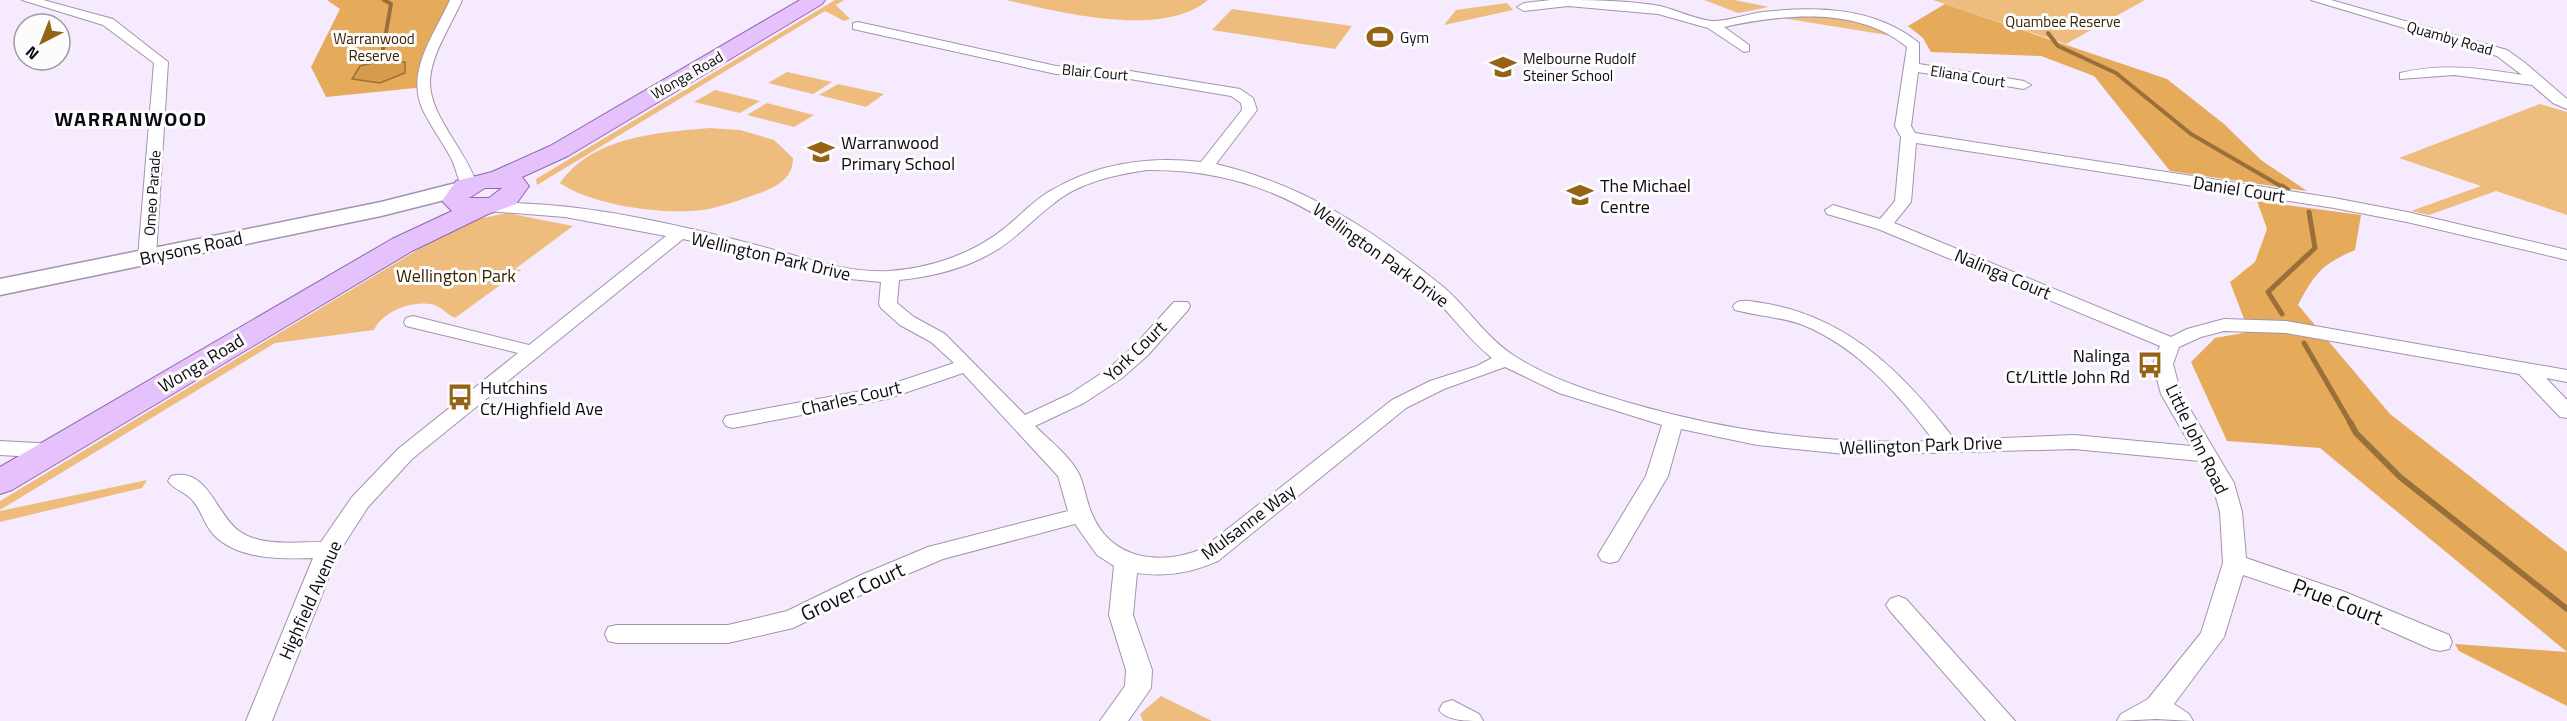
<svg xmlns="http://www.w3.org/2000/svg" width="2567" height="721" font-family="'Titillium Web',sans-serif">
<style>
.green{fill:#eebd7e}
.forest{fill:#e5aa5a}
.water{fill:#d69c4b;stroke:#9a703a;stroke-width:1.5}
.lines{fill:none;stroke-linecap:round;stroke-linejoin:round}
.stream-far2{stroke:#9a703a;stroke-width:4}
.stream-far1{stroke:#9a703a;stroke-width:5}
.stream{stroke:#9a703a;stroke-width:6}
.street-casing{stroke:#a294ac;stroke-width:2}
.secondary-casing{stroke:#a294ac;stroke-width:3}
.primary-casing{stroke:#8f67a8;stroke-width:2}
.street{fill:#fff;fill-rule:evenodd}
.secondary{fill:#fff;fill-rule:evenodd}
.primary{fill:#e5c2fc;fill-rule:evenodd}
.labels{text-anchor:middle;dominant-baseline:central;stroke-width:6;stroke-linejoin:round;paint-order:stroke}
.far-park-label{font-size:15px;fill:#3b2400;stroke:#fcfcfc}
.far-poi-label{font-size:15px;fill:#0e0911;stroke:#fcfcfc;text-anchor:start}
.far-street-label{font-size:15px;fill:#0e0911;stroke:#fcfcfc}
.poi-label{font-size:18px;fill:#0e0911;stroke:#fcfcfc;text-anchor:start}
.street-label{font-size:18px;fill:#0e0911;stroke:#fcfcfc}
.park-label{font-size:18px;fill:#3b2400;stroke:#fcfcfc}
.far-district-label{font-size:20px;font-weight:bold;letter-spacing:1.5px;fill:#0e0911;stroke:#fcfcfc}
.near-street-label{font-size:21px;fill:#0e0911;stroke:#fcfcfc}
</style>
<rect width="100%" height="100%" fill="#f6eafe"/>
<!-- green -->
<path class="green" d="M835,0H844L836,5L850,19L844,21L825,11L537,185L536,179Z
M1006,0H1208C1162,39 1060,12 1006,0Z
M1704,0H1734L1769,7L1738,13Z
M1933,0H2145L2066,44Z
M1507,3L1513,10L1444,25L1456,10Z
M1232,9L1338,24L1352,26L1335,49L1212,30Z
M1802,15L1860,20L1893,36L1782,18Z
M787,72L832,82L813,94L768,83Z
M838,84L884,94L866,107L819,95Z
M715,90L760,101L740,113L694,102Z
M767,103L814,115L794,127L747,115Z
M2540,104L2567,112V215L2496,191L2429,215L2411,211L2481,186L2399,158Z
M709,128L740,130L774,140L793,158C793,180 774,188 757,194C740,200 721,207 703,210C663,215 594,206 560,183C594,136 656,133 709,128Z
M507,213L573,226L515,269L521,270L455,318C446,314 441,306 431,304C411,301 383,311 374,330L275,343L0,510V501L464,222Z
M147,480L142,488L0,522V511Z
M1161,696L1212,721H1143L1140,714Z"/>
<!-- forest -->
<path class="forest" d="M327,0H450L432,43L425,87L326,97L311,67L340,9Z
M1945,4L2167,79L2224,124L2261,160L2307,191L2170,171L2094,76L2041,56L1931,52L1923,38L1908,26Z
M2257,201L2361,215L2355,250C2322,264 2315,273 2298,305L2390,414L2567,552V706L2459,651L2455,644L2567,652L2320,448L2227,441L2191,362L2215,338L2249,332L2230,282L2255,262L2267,229Z"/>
<!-- water -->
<path class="water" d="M381,61L405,62V73L380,83L352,79L360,66Z"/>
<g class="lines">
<!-- stream-far2 -->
<path class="stream-far2" d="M2048,33L2058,46L2116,73L2191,134L2284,188
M381,61L391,4L384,0"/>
<!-- stream-far1 -->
<path class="stream-far1" d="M2282,186L2288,190
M2282,314L2268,292L2315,248L2309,212
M2304,343L2351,424"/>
<!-- stream -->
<path class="stream" d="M2350,422L2356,433L2400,477L2567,609"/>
<!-- street casing -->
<g class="street-casing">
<path id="street" d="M22,0H43L113,19L168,62L156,257L153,261L147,262L138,257L154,63L103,25Z
M450,0H462C452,24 431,54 430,81C429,116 467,151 477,185L469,190C458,187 457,170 452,160C443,142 430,126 422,108C406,71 435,33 450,0Z
M1551,0C1587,0 1625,0 1660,6C1677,10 1696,20 1713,21C1729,21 1747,14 1763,12C1817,6 1875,7 1919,43V64L2024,81L2031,85L2024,89L1918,72L1911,126L1915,133L2334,198L2407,212L2567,250V260L2407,222L2334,208L1916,143L1911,202L1894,223L2171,337L2187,329L2224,319L2286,321L2567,370V382L2546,378L2567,400V418L2560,417L2519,374L2286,333L2224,331L2201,337L2179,347L2173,364L2181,394L2234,483L2242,512L2246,558L2345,592L2449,635L2452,642L2449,649L2440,651L2431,649L2329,604L2243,575L2224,637L2174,704L2189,714L2193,721L2156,719L2117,721L2121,714L2148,699L2201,633L2223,563L2220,512L2212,483L2200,461L2074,449L1855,455L1757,445L1681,429L1668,476L1618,561L1610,563L1602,561L1598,555L1646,476L1662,425L1559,393L1505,367L1444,389L1406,408L1218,561C1190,573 1167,577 1137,573L1133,615L1152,670L1151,688L1128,721H1100L1125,686L1126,670L1109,615L1114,566L1097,555L1075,524L943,559L877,587L793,628L728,643H617L608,641L605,634L608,627L617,625H728L787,611L861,575L928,547L1068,511L1058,476L963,373L887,399L733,428L726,426L723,421L726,416L883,387L954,363L931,342L900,325L881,308L879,304L881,282L829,277L749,254L683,239L412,459L368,507L339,552L272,721H246L313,558C280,559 236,560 212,533C204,523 201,510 193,501C186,492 174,490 168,481L171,476C208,466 216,515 239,531C262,547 295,542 321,542L352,497L398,449L518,353L406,326L404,322L406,318L413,316L529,345L666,236L565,217L488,211L480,206L482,202C497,199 516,204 532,204C602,207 692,228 760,246C803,257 843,273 889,271C931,268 973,254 1006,227C1021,215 1035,199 1052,190C1098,163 1149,156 1201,162L1242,110L1241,103L1231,96L1130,79L1056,74L853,29V23L858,22L1056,66L1130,71L1240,89L1253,98L1257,110L1216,164C1304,185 1371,229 1441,285C1467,306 1484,336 1513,355C1548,378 1589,391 1630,403C1729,432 1830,445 1934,441C1899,395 1859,348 1803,325C1781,317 1758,316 1735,310L1733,306C1739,297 1753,302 1762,303C1848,316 1905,375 1955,440L2074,435L2191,446L2161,394L2153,364L2160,346L1878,229L1827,214L1825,210L1833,205L1880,219L1895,201L1901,137L1895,126L1907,47C1858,6 1783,14 1724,27L1749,45V51L1744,52L1708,28L1658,14L1568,6L1524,11L1517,7L1524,3ZM1147,170C1241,169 1303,201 1377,255C1395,268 1415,281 1432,296C1453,316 1469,340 1492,358L1477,366L1430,381L1392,400L1202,549C1160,566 1111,560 1092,514C1086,501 1085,487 1079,474C1071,457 1049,440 1035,426L1084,403L1122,378L1148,355L1188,310L1190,306L1188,302H1174L1134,346L1108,369L1070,394L1025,415L945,334L914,317L897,303L899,280C932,277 967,268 995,251C1017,238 1033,219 1053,204C1080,182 1114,175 1147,170Z
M2311,0H2331L2507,50L2524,62L2567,99V109L2553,103L2532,85L2454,75L2400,79V73C2442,63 2480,68 2522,75L2497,56Z
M0,441L54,444L61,446L65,451L61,456L54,458L0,455Z
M1898,596L1906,599L2015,721H1986L1890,611L1886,605L1890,599Z
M1452,700L1479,714L1483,721C1467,721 1447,721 1439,710L1443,703Z"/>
</g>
<!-- secondary casing -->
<g class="secondary-casing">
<path id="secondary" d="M464,181L472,183L475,188L472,193L381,216L0,295V279L381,202Z"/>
</g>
<!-- primary casing -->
<g class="primary-casing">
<path id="primary" d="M800,0H825L822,4L568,156L522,177L529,186L516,204L488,214L412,251L12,490L0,494V467L392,239L452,211L442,201L456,181L492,172L550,146ZM485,188H502L489,198H469Z"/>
</g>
<!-- street -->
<use href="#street" class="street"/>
<!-- secondary -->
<use href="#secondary" class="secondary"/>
<!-- primary -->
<use href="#primary" class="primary"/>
</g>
<!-- icons -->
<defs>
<g id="stadium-bare" transform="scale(2.07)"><path d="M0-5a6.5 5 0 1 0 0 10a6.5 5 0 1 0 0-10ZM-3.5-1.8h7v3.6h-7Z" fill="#946313" stroke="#fcfcfc" stroke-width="2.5" paint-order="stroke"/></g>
<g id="school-bare" transform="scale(2.07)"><path d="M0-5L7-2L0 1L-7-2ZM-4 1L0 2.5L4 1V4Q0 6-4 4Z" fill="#946313" stroke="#fcfcfc" stroke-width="2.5" paint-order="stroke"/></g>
<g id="university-bare" transform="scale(2.07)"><path d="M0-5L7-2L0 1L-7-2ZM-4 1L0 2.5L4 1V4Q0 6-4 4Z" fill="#946313" stroke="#fcfcfc" stroke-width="2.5" paint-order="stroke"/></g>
<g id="bus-bare" transform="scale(2.07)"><path d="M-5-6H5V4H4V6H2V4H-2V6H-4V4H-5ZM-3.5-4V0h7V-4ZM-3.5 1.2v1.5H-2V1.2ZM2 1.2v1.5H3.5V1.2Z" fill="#946313" stroke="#fcfcfc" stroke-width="2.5" paint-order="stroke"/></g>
</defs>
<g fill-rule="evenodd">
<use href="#stadium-bare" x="1380" y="37"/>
<use href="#school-bare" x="1503" y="67"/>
<use href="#school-bare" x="821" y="152"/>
<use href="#university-bare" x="1580" y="195"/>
<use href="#bus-bare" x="2150" y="365"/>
<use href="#bus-bare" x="460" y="397"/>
</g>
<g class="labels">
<!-- far-park labels -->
<g class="far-park-label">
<text x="2063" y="21">Quambee Reserve</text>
<text x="374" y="38">Warranwood<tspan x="374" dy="17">Reserve</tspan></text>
</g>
<!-- far-poi labels -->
<g class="far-poi-label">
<text x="1400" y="37">Gym</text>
<text x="1523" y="58">Melbourne Rudolf<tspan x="1523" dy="17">Steiner School</tspan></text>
</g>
<!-- far-street labels -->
<g class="far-street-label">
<text transform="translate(2450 38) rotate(16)">Quamby Road</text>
<text transform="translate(1095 72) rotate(5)">Blair Court</text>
<text transform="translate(687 75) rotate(-30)">Wonga Road</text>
<text transform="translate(1968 76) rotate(9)">Eliana Court</text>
<text transform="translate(152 193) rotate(-86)">Omeo Parade</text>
</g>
<!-- poi labels -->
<g class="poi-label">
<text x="841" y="142">Warranwood<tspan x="841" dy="21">Primary School</tspan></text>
<text x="1600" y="185">The Michael<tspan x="1600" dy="21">Centre</tspan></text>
<text x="2130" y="355" text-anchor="end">Nalinga<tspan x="2130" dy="21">Ct/Little John Rd</tspan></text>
<text x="480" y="387">Hutchins<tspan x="480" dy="21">Ct/Highfield Ave</tspan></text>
</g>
<!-- street labels -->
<g class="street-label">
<text transform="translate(2239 189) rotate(9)">Daniel Court</text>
<text transform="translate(191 248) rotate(-12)">Brysons Road</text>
<text transform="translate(1381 255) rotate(36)">Wellington Park Drive</text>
<text transform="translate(771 256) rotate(13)">Wellington Park Drive</text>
<text transform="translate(2003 274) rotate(23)">Nalinga Court</text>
<text transform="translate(1135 351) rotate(-44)">York Court</text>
<text transform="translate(201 363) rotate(-31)">Wonga Road</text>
<text transform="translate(851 398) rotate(-13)">Charles Court</text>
<text transform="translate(2197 439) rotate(64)">Little John Road</text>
<text transform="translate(1921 445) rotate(-2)">Wellington Park Drive</text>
<text transform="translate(1248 522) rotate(-37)">Mulsanne Way</text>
<text transform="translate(310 600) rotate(-66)">Highfield Avenue</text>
</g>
<!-- park labels -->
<g class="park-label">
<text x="456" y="275">Wellington Park</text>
</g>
<!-- far-district labels -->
<g class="far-district-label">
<text x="131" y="118">WARRANWOOD</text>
</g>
<!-- near-street labels -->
<g class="near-street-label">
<text transform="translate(852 591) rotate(-25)">Grover Court</text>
<text transform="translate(2338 601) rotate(21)">Prue Court</text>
</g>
</g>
<!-- north arrow -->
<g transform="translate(42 42) rotate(222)"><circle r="28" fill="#fcfcfc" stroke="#9d9b9e" stroke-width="1.5"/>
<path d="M0-4.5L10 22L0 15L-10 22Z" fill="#946313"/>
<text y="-9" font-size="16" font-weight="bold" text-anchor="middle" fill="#0e0911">N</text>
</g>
</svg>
